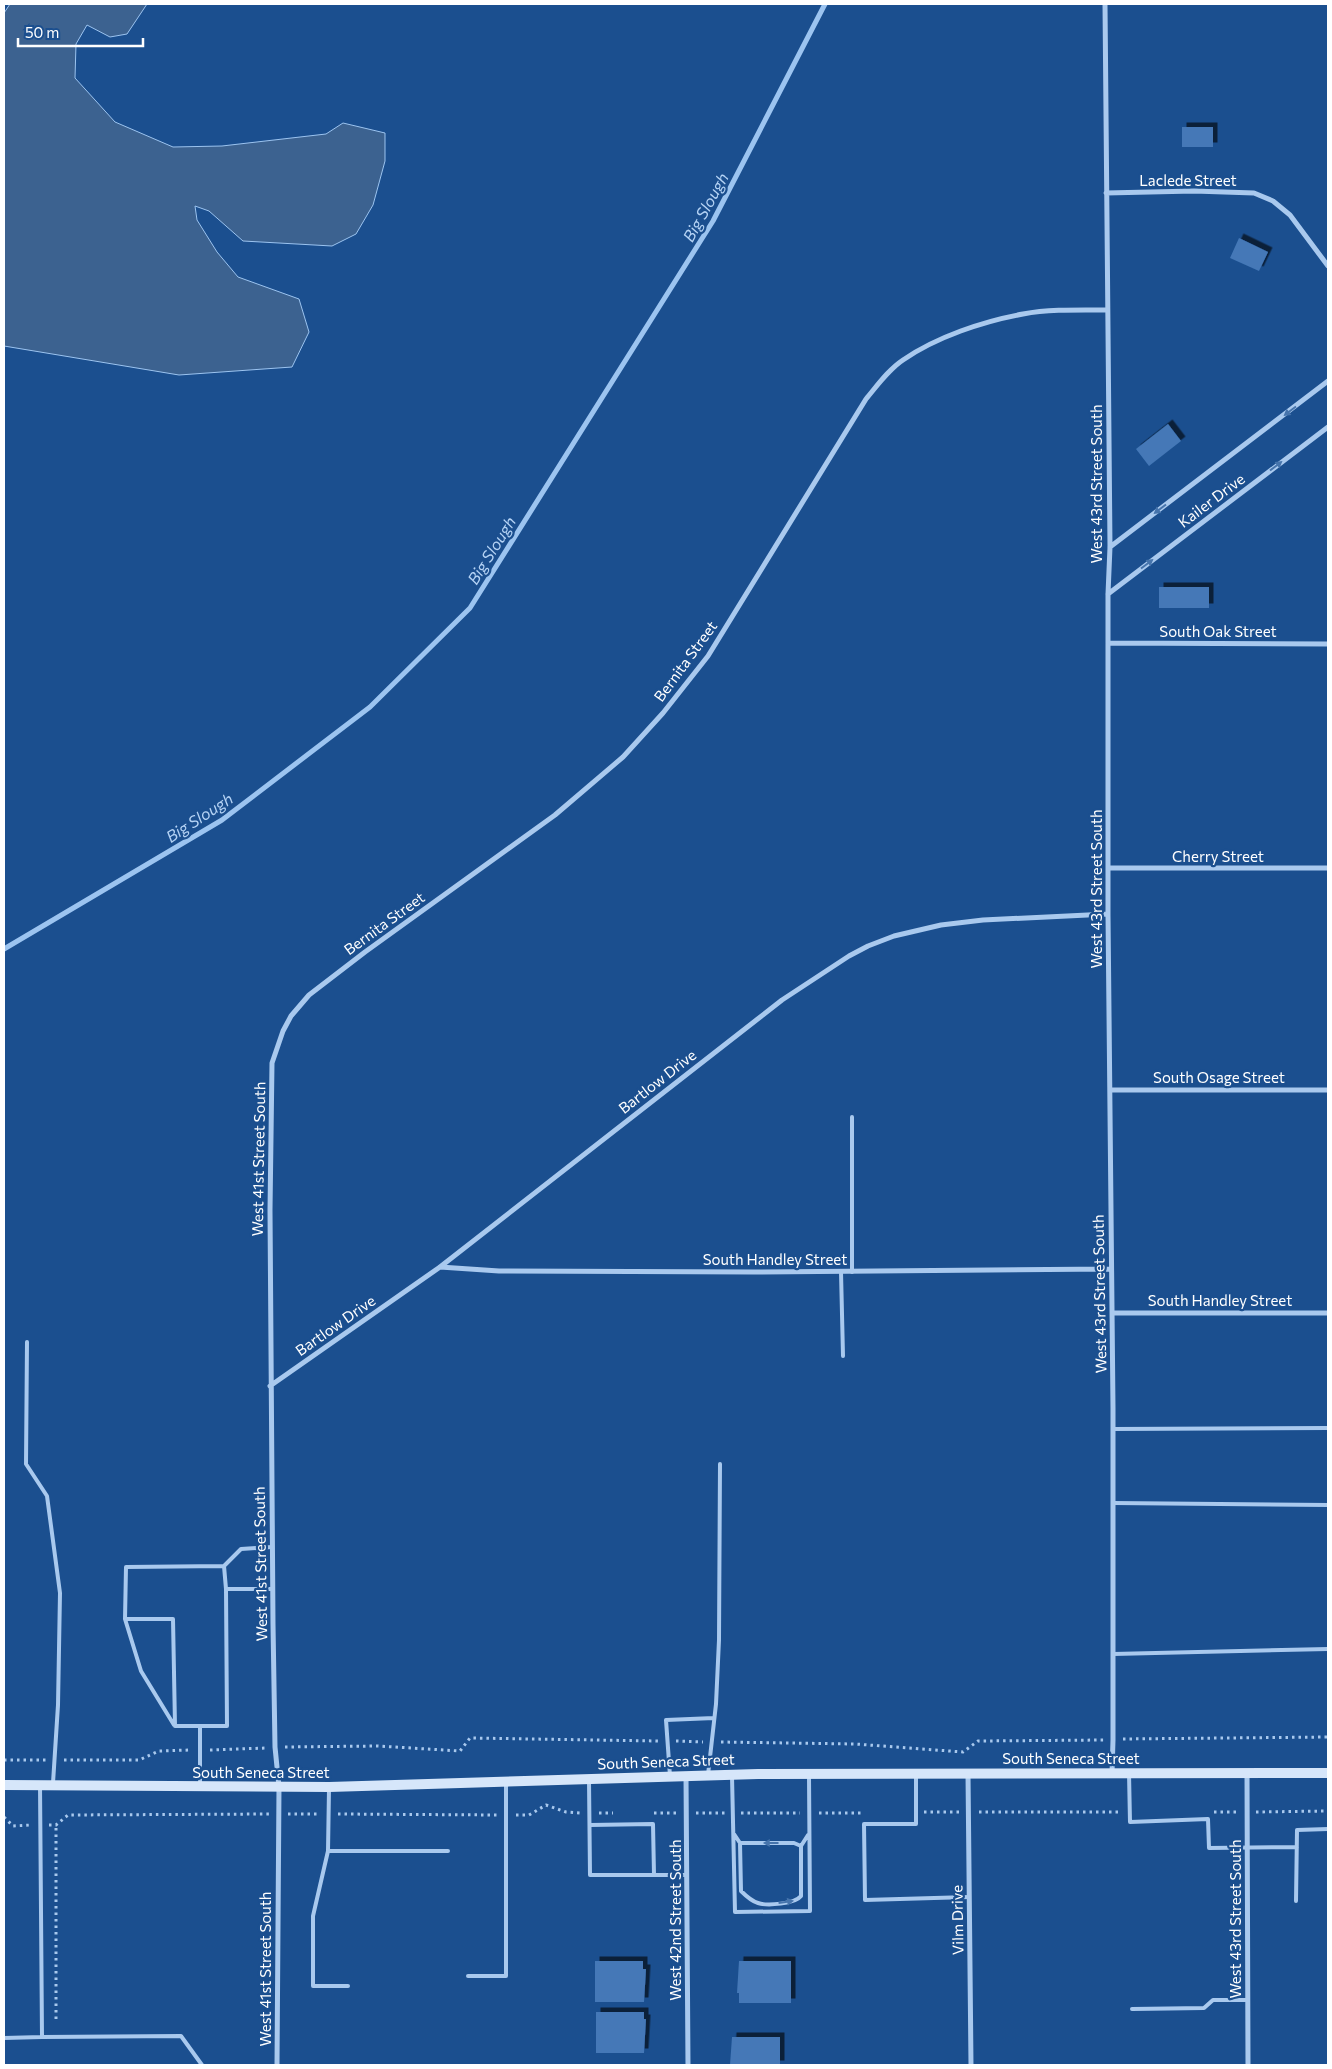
<svg xmlns="http://www.w3.org/2000/svg" width="1332" height="2069" font-family="Commissioner,sans-serif">
<style>
.water{fill:#3c6290;stroke:#9cc4f0}
.lines{fill:none;stroke-linecap:round;stroke-linejoin:round}
.stream{stroke:#9cc4f0;stroke-width:5}
.building{fill:#4478b7;filter:url(#shadow)}
.path{stroke:#a9c9ee;stroke-width:3;stroke-dasharray:2.5 4;stroke-linecap:butt}
.lane{stroke:#a9c9ee;stroke-width:4}
.street{stroke:#a9c9ee;stroke-width:5}
.secondary{stroke:#d6e6fa;stroke-width:10}
.oneway{fill:#4674ac}
.labels{text-anchor:middle;dominant-baseline:central;stroke-width:4.5;stroke-linejoin:round;paint-order:stroke}
.street-label{font-size:15px;fill:#fff;stroke:#1b4f8f}
.water-label{font-size:16px;font-style:italic;fill:#b5d3f5;stroke:#1b4f8f}
</style>
<defs>
<filter id="shadow"><feDropShadow dx="4.5" dy="-4.5" stdDeviation="0" flood-color="#0009"/></filter>
</defs>
<rect width="100%" height="100%" fill="#1b4f8f"/>
<!-- water -->
<path class="water" d="M10,4H147L127,34L110,37L87,25L76,44L75,78L115,122L173,147L222,146L326,134L343,123L385,133V161L373,205L356,234L332,246L243,241L209,211L195,206L197,220L217,252L238,277L299,299L309,332L292,367L179,375L4,346V13Z"/>
<g class="lines">
<!-- stream -->
<path class="stream" d="M4,949L222,820L370,707L470,608L713,221L825,4"/>
</g>
<!-- building -->
<path class="building" d="M1182,127H1213V147H1182Z
M1239,238L1268,252L1259,271L1230,258Z
M1168,424L1181,441L1149,466L1136,449Z
M1159,587H1209V608H1159Z
M595,1961H643V1969H646L644,2002H595Z
M739,1961H791V2003H739V1993H737Z
M596,2012H644V2019H646L644,2053H596Z
M732,2037H780V2065H730Z"/>
<g class="lines">
<!-- path -->
<path class="path" d="M1123,1739L1328,1737
M676,1741L703,1742
M721,1742L855,1744L963,1752L978,1741L1104,1740
M285,1747L378,1746L460,1751L470,1738L658,1741
M210,1750L266,1748
M4,1760H46
M64,1760H139L159,1751L191,1750
M924,1812H960
M979,1812H1120
M1214,1812H1238
M1256,1812L1328,1811
M599,1813H613
M654,1813H678
M696,1813H725
M741,1813H800
M819,1813H863
M288,1814H319
M338,1814L497,1815
M516,1815H529L546,1805L566,1812L580,1813
M4,1817L13,1826L31,1825
M49,1825H56L68,1815L269,1814
M56,2019V1825"/>
<!-- lane -->
<path class="lane" d="M852,1117V1272
M841,1272L843,1356
M27,1342L26,1464L47,1496L60,1593L58,1705L53,1783
M1113,1429L1328,1428
M1113,1503L1328,1505
M224,1566L241,1549L272,1547
M226,1589L224,1566L126,1567L125,1619H173L175,1726H227L226,1589H272
M125,1619L141,1671L174,1725
M1113,1654L1328,1649
M200,1726V1784
M1129,1773L1130,1822L1208,1819L1209,1848L1297,1847
M708,1775L716,1704L719,1640L720,1464
M670,1776L666,1720L714,1718
M732,1776L735,1912L810,1911L809,1776
M916,1776V1824H864L865,1900L969,1897
M589,1781L590,1875H687
M40,1785L42,2037L181,2036L202,2065
M329,1789L328,1851L313,1916V1986H348
M590,1825L653,1824L654,1875
M734,1834L740,1843L741,1891C746,1896 751,1901 758,1903C767,1906 795,1904 801,1896V1846L808,1835
M740,1843H794L801,1846
M328,1851H448
M1296,1901L1297,1830L1328,1829
M468,1976H506V1784
M1132,2009L1204,2008L1213,2000H1248
M4,2038L42,2037"/>
<!-- street -->
<path class="street" d="M1105,4L1110,547L1108,594V914L1113,1408V1740L1112,1773
M1106,193L1194,191L1254,193L1273,201L1290,215L1328,266
M1110,547L1328,381
M1108,594L1328,427
M1108,643L1328,644
M1108,868H1328
M1110,1090H1328
M440,1267L499,1271L754,1272L1111,1269
M1112,1313H1328
M270,1386L440,1267L782,1000L849,956L868,946L894,936L941,925L983,920L1108,914
M1247,1773L1248,2065
M968,1774L971,2065
M686,1776L688,2065
M277,2065L279,1787L275,1747L273,1624L270,1210L272,1063L283,1031L291,1016L309,995L365,952L555,815L623,757L663,713L708,656L866,399C877,386 888,370 903,360C936,337 984,321 1023,314C1050,309 1079,310 1107,310"/>
<!-- secondary -->
<path class="secondary" d="M4,1785L329,1787L758,1774L1328,1773"/>
</g>
<!-- one-way arrows -->
<defs><path id="oneway-solid" d="M-6-.8H1V-3.2L6.5 0L1 3.2V.8H-6Z" transform="scale(1.25)"/></defs>
<g class="oneway">
<use href="#oneway-solid" transform="translate(1290 411) rotate(143)"/>
<use href="#oneway-solid" transform="translate(1276 466) rotate(-37)"/>
<use href="#oneway-solid" transform="translate(1160 509) rotate(143)"/>
<use href="#oneway-solid" transform="translate(1147 564) rotate(-37)"/>
<use href="#oneway-solid" transform="translate(771 1843) rotate(180)"/>
<use href="#oneway-solid" transform="translate(786 1902) rotate(-8)"/>
</g>
<g class="labels">
<!-- street labels -->
<g class="street-label">
<text x="1188" y="180">Laclede Street</text>
<text transform="translate(1096 484) rotate(-90)">West 43rd Street South</text>
<text transform="translate(1211 500) rotate(-37)">Kailer Drive</text>
<text x="1218" y="631">South Oak Street</text>
<text transform="translate(685 661) rotate(-54)">Bernita Street</text>
<text x="1218" y="856">Cherry Street</text>
<text transform="translate(1096 889) rotate(-90)">West 43rd Street South</text>
<text transform="translate(384 923) rotate(-36)">Bernita Street</text>
<text x="1219" y="1077">South Osage Street</text>
<text transform="translate(657 1081) rotate(-38)">Bartlow Drive</text>
<text transform="translate(258 1159) rotate(-89)">West 41st Street South</text>
<text x="775" y="1259">South Handley Street</text>
<text transform="translate(1099 1294) rotate(-91)">West 43rd Street South</text>
<text x="1220" y="1300">South Handley Street</text>
<text transform="translate(335 1325) rotate(-35)">Bartlow Drive</text>
<text transform="translate(260 1564) rotate(-91)">West 41st Street South</text>
<text x="1071" y="1758">South Seneca Street</text>
<text transform="translate(666 1761) rotate(-2)">South Seneca Street</text>
<text x="261" y="1772">South Seneca Street</text>
<text transform="translate(1235 1919) rotate(-90)">West 43rd Street South</text>
<text transform="translate(675 1920) rotate(-90)">West 42nd Street South</text>
<text transform="translate(957 1920) rotate(-91)">Vilm Drive</text>
<text transform="translate(265 1969) rotate(-90)">West 41st Street South</text>
</g>
<!-- water labels -->
<g class="water-label">
<text transform="translate(705 207) rotate(-61)">Big Slough</text>
<text transform="translate(491 550) rotate(-58)">Big Slough</text>
<text transform="translate(199 817) rotate(-33)">Big Slough</text>
</g>
</g>
<!-- border -->
<rect width="1332" height="2069" fill="none" stroke="#ffffff" stroke-width="10"/>
<!-- scale -->
<path d="M18 38v8h125v-8" fill="none" stroke="#ffffff" stroke-width="2.5"/>
<text x="25" y="38" font-size="15" fill="#ffffff" stroke="#1b4f8f" stroke-width="4" paint-order="stroke">50 m</text>
</svg>
